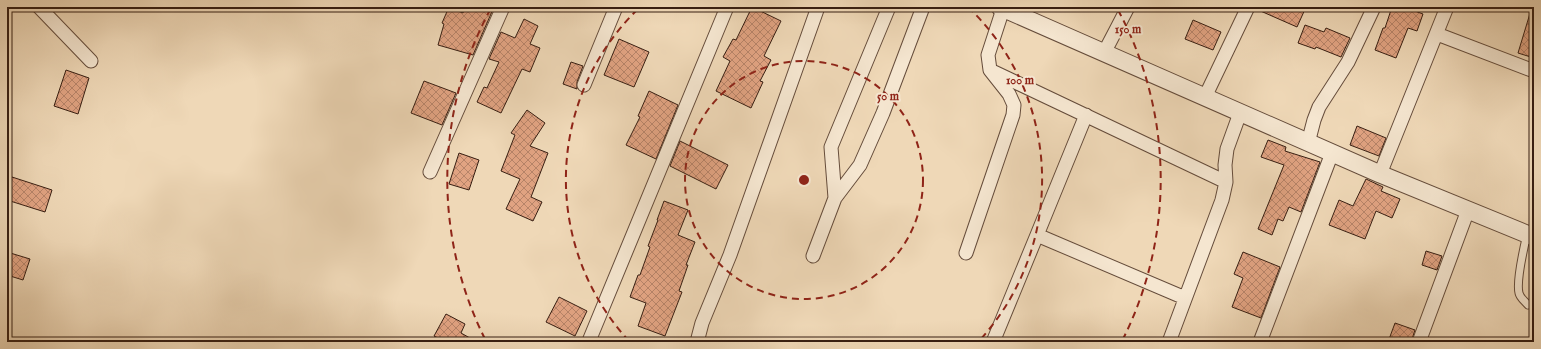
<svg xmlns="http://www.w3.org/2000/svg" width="1541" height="349" font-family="'IM FELL English',serif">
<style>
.building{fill:url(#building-cross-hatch);stroke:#371e12}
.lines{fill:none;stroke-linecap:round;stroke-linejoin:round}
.service-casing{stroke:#654c3b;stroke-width:9}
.minor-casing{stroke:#654c3b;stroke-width:15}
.tertiary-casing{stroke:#654c3b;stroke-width:19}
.service{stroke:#f5e6d0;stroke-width:7}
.minor{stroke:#f5e6d0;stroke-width:13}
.tertiary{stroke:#f5e6d0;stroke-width:17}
.ring{fill:none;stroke:#8f2418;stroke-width:2;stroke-dasharray:7 5}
.centre{fill:#8f2418;stroke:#f5e6d0;stroke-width:2}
.ring-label{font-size:12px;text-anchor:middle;font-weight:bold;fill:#8f2418;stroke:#f5e6d0;stroke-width:4;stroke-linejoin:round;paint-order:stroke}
</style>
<defs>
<pattern id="building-cross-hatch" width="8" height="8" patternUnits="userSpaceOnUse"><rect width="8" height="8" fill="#e1a382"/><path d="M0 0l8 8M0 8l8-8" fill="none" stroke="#b78469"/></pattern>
</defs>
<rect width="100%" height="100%" fill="#efd8b7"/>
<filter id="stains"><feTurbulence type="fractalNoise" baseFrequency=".005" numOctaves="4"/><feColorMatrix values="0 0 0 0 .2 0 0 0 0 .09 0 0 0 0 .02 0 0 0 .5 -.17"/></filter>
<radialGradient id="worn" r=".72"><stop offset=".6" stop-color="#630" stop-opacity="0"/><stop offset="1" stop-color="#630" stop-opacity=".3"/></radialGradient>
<!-- building -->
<path class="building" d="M449,7L463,13L465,7H494L473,55L438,45L444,24L442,23Z
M752,7L781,21L764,56L771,60L760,81L763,82L751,108L716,91L730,61L723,57L733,39L736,40Z
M1256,7H1306L1297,27L1256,9Z
M1392,7H1404L1423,14L1417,31L1408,28L1396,58L1375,50L1383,28H1385Z
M1531,10H1534V58L1518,53Z
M524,19L538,26L530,44L540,48L530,72L522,69L501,113L477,102L484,87L487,88L499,62L489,59L501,32L515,38Z
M1193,20L1221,32L1213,50L1185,39Z
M1305,25L1324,32L1326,28L1350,38L1341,57L1316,47L1315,49L1298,43Z
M619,39L649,52L634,87L604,75Z
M571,62L583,66L577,82V89L563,84Z
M66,70L89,78L78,114L54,106Z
M424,81L456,93L442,125L411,113Z
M649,91L678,105L656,159L626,145L640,117L638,116Z
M527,110L545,123L530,146L548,153L531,197L542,202L533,221L506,209L520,179L501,171L515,135L511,133Z
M1357,126L1386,138L1379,156L1350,145Z
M1268,140L1286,147L1285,151L1320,162L1301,212L1289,207L1283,221L1278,219L1272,235L1258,229L1284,165L1261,157Z
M680,141L728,165L716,189L670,166Z
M459,153L479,160L469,190L449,184Z
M12,177L52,190L45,212L7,200V192Z
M1366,179L1383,187L1381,191L1400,199L1392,218L1376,211L1365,239L1329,225L1339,200L1353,206Z
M664,201L688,210L678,235L695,242L686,265H688L679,291L682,292L665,336L638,326L646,303L630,297L638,275H640L650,247L648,246L658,220H657Z
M1426,251L1442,256L1437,270L1422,265Z
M7,252L30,259L23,280L7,275Z
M1243,252L1280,267L1261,318L1232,307L1243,278L1234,274Z
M559,297L587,311L575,336L546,322Z
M446,314L465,324L461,333L477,342H446L434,336Z
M1395,323L1415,330L1411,342H1388Z"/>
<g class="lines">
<!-- service casing -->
<g class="service-casing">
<path id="service" d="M1527,234C1524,247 1516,281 1519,293C1520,298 1525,301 1528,305"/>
</g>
<!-- minor casing -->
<g class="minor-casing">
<path id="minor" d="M39,7L91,61
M1437,34L1534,71
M1104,53L1128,7
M992,71L1226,182
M584,85L616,7
M1205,97L1248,7
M1308,143L1314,120L1319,107L1348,62L1374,7
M430,172L503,7
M1380,174L1447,7
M835,198L831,147L889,7
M1037,235L1086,115
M966,253L1013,115L1014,105L1009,94L990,70L988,55L1003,9
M813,256L835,198L860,165L883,113L923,7
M589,341L727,7
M697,342L702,323L730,255L818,7
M993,342L1037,235L1185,298
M1169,342L1222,200L1226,182L1225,165L1227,149L1240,113
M1260,342L1332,153
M1419,342L1468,210"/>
</g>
<!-- tertiary casing -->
<g class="tertiary-casing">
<path id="tertiary" d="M1000,7L1380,174L1534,237"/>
</g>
<!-- service -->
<use href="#service" class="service"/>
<!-- minor -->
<use href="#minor" class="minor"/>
<!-- tertiary -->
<use href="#tertiary" class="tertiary"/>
</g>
<!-- distance rings -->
<g class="ring">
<circle cx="804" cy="180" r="119"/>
<path d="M629 341A238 238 0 0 1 640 7M968 7A238 238 0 0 1 979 341"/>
<path d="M485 339A357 357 0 0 1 490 10M1118 10A357 357 0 0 1 1123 339"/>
</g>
<circle cx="804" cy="180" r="6" class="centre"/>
<g class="ring-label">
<text x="1128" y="33">150 m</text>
<text x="1020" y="84">100 m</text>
<text x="888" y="100">50 m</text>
</g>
<!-- margin -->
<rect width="1541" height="349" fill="none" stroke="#efd8b7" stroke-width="24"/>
<rect x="8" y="8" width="1525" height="333" fill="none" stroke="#371e12" stroke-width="2"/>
<rect x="12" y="12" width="1517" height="325" fill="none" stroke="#371e12"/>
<rect width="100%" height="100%" filter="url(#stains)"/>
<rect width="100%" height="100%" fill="url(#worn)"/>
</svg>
